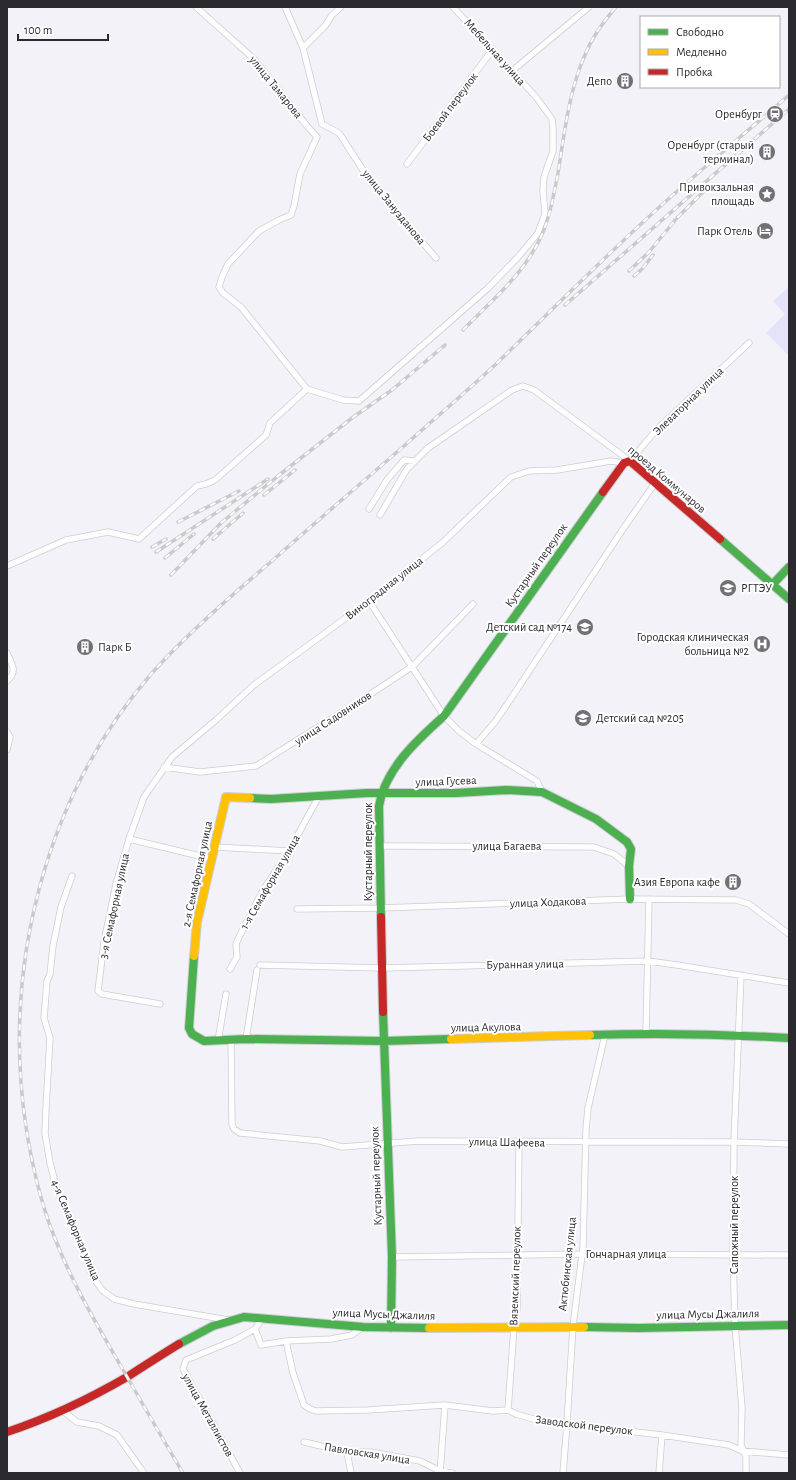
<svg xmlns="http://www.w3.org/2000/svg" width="796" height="1480" font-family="'Alegreya Sans',sans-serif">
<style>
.green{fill:#e3e4fa}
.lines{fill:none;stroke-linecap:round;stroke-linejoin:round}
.street-casing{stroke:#cdced3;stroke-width:7}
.fast-casing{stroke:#cdced3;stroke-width:10}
.slow-casing{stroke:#cdced3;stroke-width:10}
.jam-casing{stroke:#cdced3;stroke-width:10}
.street{stroke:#fdfdfe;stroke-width:5.5}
.fast{stroke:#4caf50;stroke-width:8}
.slow{stroke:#ffc107;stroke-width:8}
.jam{stroke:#c62828;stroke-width:8}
.rail-casing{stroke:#cacacc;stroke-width:3.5}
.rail{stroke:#fff;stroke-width:2;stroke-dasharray:6;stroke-linecap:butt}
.labels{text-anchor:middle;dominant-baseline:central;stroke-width:4;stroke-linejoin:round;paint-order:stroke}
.street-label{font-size:12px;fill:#2a2a2f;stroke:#fff}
.poi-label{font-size:12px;fill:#2a2a2f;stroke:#fff;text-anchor:end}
</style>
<rect width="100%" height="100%" fill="#f2f2f8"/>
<!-- green -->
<path class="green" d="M789,287V356L766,333L785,314L773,301Z"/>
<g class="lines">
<!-- street casing -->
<g class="street-casing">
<path id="street" d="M196,7L254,59L307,126L317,137L300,174L294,206L291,215L279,220L259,231L228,264L222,277L219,287L223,293L241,307L307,389L343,400L359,401L487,289L519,256L538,233L545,214L543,190L544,177L553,151V128L552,119L536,97L453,7
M285,7L303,48L322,124L339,133L372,184L436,258
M303,48L325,26L332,15L341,7
M512,71L589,7
M407,164L493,49
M369,509L387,480L404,460L414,461
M380,515L407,469L428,448L512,390L523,386L534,390L630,461L657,429L749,343
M7,566L66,540L108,532L139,539L197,486L206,484L215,480L266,435L270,423L307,389
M369,601L444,716L459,731L476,744L537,781L542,792
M7,653C12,665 18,671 7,681
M7,732L10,737L7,750
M476,744L495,722L510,700L623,529L655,483
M164,767L200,772L256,766L366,697L413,666L473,604
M129,839L212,859
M379,846L594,847L614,854L629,866
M215,847L289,851
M72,876L61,907L53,946L50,974L47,981L44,1018L50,1038L46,1108L45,1133L50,1163L57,1190L93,1277L102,1290L114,1299L134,1304L228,1320
M297,909L381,908L630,899L736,900L749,904L789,934
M260,965L382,968L648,961L677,965L789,983
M230,969L237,957L236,944L240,935L262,892L289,851L319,796
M741,975L734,1142L733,1255L735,1325L742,1408L741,1445L746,1457V1473
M160,1004L102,994L98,991L104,942L116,884L129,839L144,797L172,757L216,720L254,685L369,601L442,543L511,477L529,471L557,470L611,461L624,463
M646,1033L649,899
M246,1039L257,970
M231,1040L232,1124L234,1129L240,1133L320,1141L342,1147L418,1141L734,1142L789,1144
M218,1041L226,994
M392,1257L583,1254L789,1255
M255,1329L261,1345L286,1341L331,1339L352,1335L363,1327
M286,1341L293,1373L304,1405L310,1409L316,1411L368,1410L445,1405L493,1411L508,1410L516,1414L540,1421L662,1435L729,1445L742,1451L789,1455
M62,1410L77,1422L99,1426L117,1435L144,1473
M508,1410L514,1327L517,1310L519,1142
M304,1442L347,1452H371L420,1461L440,1471L452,1473
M347,1452L351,1473
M240,1473L183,1369L186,1360L235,1340L255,1329L262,1319
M440,1473L445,1405
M563,1473L567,1424L573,1326L583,1247L586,1130L588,1108L605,1035
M659,1473L662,1435"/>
</g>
<!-- fast casing -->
<g class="fast-casing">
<path id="fast" d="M720,539L789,599
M772,585L789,567
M250,798L271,799L367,793H456L506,790L542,792L596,819L627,842L631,849L629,866L630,899
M381,917L379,806C385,769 417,740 444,716L603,492
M194,956L189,1028L192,1034L204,1041L246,1039L383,1041L451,1039
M383,1012L392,1257L391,1328
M590,1035C656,1033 722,1034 789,1038
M584,1327L638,1328L789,1325
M179,1344L213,1326L244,1317L363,1327L429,1328"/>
</g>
<!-- slow casing -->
<g class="slow-casing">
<path id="slow" d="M194,956L197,922L226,797L250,798
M451,1039L590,1035
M429,1328L584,1327"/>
</g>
<!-- jam casing -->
<g class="jam-casing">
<path id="jam" d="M603,492L624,463L630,461L720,539
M381,917L383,1012
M7,1432C49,1418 89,1399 127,1377C144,1366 161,1355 179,1344"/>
</g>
<!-- street -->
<use href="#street" class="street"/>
<!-- fast -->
<use href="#fast" class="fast"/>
<!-- slow -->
<use href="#slow" class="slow"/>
<!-- jam -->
<use href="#jam" class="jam"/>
<!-- rail casing -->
<g class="rail-casing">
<path id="rail" d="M629,271L649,252L677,218L708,187
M634,276L642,269L653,255
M565,305L789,109
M463,330C492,300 527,272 543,232C551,213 554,193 558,173C564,136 569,90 585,55C592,37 603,22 616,7
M264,495L295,470
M178,522L239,491
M213,539L243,513
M152,547L166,539
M156,552L268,479
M165,558L194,534
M171,575L221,523L278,476L352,418L392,390L445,345
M183,1473C162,1438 142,1403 122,1368C97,1325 72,1283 54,1236C40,1201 32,1165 26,1127C2,967 45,796 152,673C189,632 231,596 273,560C316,522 360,484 404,446C434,419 465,393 495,365C551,311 606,255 664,203C705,166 748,131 789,95"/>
</g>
<!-- rail -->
<use href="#rail" class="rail"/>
</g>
<!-- icons -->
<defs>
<g id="building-disc" transform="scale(0.9)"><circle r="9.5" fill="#707075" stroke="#fff"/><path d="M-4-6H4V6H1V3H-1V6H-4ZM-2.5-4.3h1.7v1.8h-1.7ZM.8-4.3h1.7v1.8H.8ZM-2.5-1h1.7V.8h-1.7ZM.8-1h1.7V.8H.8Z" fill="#fff"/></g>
<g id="station-disc" transform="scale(0.9)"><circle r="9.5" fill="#707075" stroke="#fff"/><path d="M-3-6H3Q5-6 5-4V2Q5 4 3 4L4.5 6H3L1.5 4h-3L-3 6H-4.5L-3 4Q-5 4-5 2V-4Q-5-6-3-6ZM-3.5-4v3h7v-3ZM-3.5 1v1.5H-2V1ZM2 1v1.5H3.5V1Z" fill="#fff"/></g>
<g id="sight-disc" transform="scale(0.9)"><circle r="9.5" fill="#707075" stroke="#fff"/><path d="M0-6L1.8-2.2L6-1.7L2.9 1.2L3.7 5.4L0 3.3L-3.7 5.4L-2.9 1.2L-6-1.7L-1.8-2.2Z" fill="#fff"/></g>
<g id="hotel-disc" transform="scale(0.9)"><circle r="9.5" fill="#707075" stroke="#fff"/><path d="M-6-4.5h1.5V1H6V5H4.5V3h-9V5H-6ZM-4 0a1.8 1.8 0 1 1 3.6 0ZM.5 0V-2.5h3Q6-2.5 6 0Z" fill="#fff"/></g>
<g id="university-disc" transform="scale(0.9)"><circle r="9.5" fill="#707075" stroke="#fff"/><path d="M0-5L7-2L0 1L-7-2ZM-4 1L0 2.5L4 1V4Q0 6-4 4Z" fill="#fff"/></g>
<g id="school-disc" transform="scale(0.9)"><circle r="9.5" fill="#707075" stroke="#fff"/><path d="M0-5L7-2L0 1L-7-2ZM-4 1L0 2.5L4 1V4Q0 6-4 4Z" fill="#fff"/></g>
<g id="hospital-disc" transform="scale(0.9)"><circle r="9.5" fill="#707075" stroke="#fff"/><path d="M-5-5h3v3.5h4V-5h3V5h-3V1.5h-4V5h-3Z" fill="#fff"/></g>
</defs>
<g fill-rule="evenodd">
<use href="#building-disc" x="625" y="81"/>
<use href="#station-disc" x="775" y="114"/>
<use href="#building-disc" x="767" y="152"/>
<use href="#sight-disc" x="767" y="194"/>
<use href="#hotel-disc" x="765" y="231"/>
<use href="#university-disc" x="728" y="588"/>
<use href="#school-disc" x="585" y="627"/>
<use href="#hospital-disc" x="762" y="644"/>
<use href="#building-disc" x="85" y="647"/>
<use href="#school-disc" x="583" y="718"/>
<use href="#building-disc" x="733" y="882"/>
</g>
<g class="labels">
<!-- street labels -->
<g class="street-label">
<text transform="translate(495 52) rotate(48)">Мебельная улица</text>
<text transform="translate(276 87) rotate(51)">улица Тамарова</text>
<text transform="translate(450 107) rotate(-53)">Боевой переулок</text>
<text transform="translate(394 207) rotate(51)">улица Занузданова</text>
<text transform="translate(688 401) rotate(-44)">Элеваторная улица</text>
<text transform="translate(667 479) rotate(40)">проезд Коммунаров</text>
<text transform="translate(536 565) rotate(-55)">Кустарный переулок</text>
<text transform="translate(384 588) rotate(-38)">Виноградная улица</text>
<text transform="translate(333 718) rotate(-33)">улица Садовников</text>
<text transform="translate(446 781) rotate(-2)">улица Гусева</text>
<text x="507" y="846">улица Багаева</text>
<text transform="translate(368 852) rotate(-90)">Кустарный переулок</text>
<text transform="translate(197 874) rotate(-78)">2-я Семафорная улица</text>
<text transform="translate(270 882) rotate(-60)">1-я Семафорная улица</text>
<text transform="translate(548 902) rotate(-2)">улица Ходакова</text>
<text transform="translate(114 906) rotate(-78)">3-я Семафорная улица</text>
<text transform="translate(525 964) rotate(-1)">Буранная улица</text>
<text transform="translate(486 1027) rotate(-1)">улица Акулова</text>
<text transform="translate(507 1142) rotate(1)">улица Шафеева</text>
<text transform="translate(376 1176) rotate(-92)">Кустарный переулок</text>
<text transform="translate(734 1225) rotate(-90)">Сапожный переулок</text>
<text transform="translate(76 1230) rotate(67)">4-я Семафорная улица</text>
<text x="626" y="1254">Гончарная улица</text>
<text transform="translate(567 1264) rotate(-84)">Актюбинская улица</text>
<text transform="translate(515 1276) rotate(-88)">Вяземский переулок</text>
<text transform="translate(384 1314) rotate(2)">улица Мусы Джалиля</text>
<text transform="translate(708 1314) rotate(-1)">улица Мусы Джалиля</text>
<text transform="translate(208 1415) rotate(61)">улица Металлистов</text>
<text transform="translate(584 1425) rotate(7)">Заводской переулок</text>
<text transform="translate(367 1453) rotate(9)">Павловская улица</text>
</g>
<!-- poi labels -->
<g class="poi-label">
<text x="612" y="81">Депо</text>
<text x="762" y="114">Оренбург</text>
<text x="754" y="145">Оренбург (старый<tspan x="754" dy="14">терминал)</tspan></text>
<text x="754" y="187">Привокзальная<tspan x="754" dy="14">площадь</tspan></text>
<text x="752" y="231">Парк Отель</text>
<text x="741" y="588" text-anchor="start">РГТЭУ</text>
<text x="572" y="627">Детский сад №174</text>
<text x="749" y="637">Городская клиническая<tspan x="749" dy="14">больница №2</tspan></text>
<text x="98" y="647" text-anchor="start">Парк Б</text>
<text x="596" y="718" text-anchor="start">Детский сад №205</text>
<text x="720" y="882">Азия Европа кафе</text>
</g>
</g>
<!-- border -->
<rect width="796" height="1480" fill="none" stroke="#2a2a2f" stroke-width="16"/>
<!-- legend -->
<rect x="640" y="16" width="140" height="72" fill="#ffffff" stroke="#aaaaac"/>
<rect x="648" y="29" width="20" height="6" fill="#4caf50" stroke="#aaaaac"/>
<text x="676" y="36" font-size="12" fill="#2a2a2f">Свободно</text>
<rect x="648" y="49" width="20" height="6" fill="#ffc107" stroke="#aaaaac"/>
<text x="676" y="56" font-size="12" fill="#2a2a2f">Медленно</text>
<rect x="648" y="69" width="20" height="6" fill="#c62828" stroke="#aaaaac"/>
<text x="676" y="76" font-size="12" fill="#2a2a2f">Пробка</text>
<!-- scale -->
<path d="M18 34v6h90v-6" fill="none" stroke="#2a2a2f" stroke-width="2"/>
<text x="24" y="34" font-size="12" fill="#2a2a2f" stroke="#ffffff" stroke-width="3" paint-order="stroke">100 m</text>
</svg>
